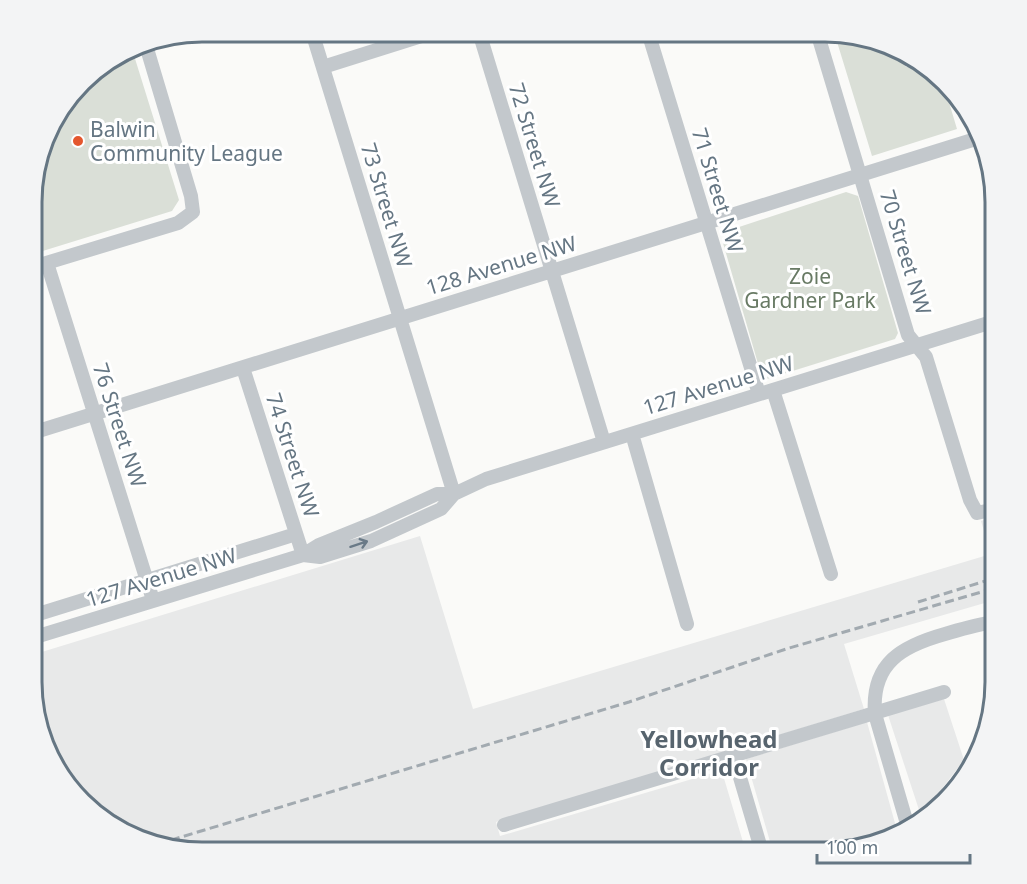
<svg xmlns="http://www.w3.org/2000/svg" width="1027" height="884" font-family="'Noto Sans',sans-serif">
<style>
.built{fill:#e8e9e9}
.green{fill:#dadfd7}
.lines{fill:none;stroke-linecap:round;stroke-linejoin:round}
.minor{stroke:#c3c8cc;stroke-width:14}
.rail{stroke:#a2aab0;stroke-width:3;stroke-dasharray:9 4.5;stroke-linecap:butt}
.oneway{stroke:#6a7a87}
.poi-dot{fill:#e4572e;stroke:#fff;stroke-width:2}
.labels{text-anchor:middle;dominant-baseline:central;stroke-width:6;stroke-linejoin:round;paint-order:stroke}
.poi-label{font-size:21px;fill:#657683;stroke:#fff;text-anchor:start}
.street-label{font-size:21px;fill:#657683;stroke:#fff}
.park-label{font-size:21px;fill:#687a64;stroke:#fff}
.quarter-label{font-size:24px;font-weight:bold;fill:#57646e;stroke:#fff}
.rim{fill:none;stroke:#657683;stroke-width:3}
</style>
<rect width="100%" height="100%" fill="#fafaf8"/>
<!-- built -->
<path class="built" d="M995,516V600L844,644L864,709L496,822L500,836L709,774L723,775L746,852H202L136,839L81,802L45,748L32,693V655L420,536L473,709L991,554L981,521Z
M944,699L964,760L921,816L888,715Z
M867,722L898,834L891,839L836,852H773L746,759Z"/>
<!-- green -->
<path class="green" d="M834,32L900,49L906,67L919,63L942,79L957,129L872,156Z
M132,49L179,200L172,211L33,254V179L54,117L90,74Z
M846,192L858,196L898,333L895,339L767,379L761,374L723,243L727,231Z"/>
<g class="lines">
<!-- minor -->
<path class="minor" d="M312,32L454,494
M479,32L604,442
M648,32L759,394
M817,32L908,335L926,357L970,500L977,513L995,509
M323,67L434,32
M47,263L153,600
M33,267L178,223L193,212L191,196L145,42
M243,368L303,555
M773,390L831,574
M32,433L982,137
M632,434L687,624
M303,555L320,557L371,541L441,509L454,494L486,479L995,321
M32,616L296,534
M32,638L303,555L319,545L376,522L437,494H454
M734,757L762,852
M504,825L944,692
M908,827L875,714C871,663 902,646 945,634C962,629 978,624 995,622"/>
<!-- rail -->
<path class="rail" d="M918,602L995,578
M158,844L629,702L786,649L995,588"/>
</g>
<!-- one-way arrows -->
<defs><path id="oneway-shaft" d="M-6 0H5M1.5-3L5.5 0L1.5 3" fill="none" stroke-width="1.6" stroke-linecap="round" stroke-linejoin="round" transform="scale(1.5)"/></defs>
<use class="oneway" href="#oneway-shaft" transform="translate(359 544) rotate(-18)"/>
<!-- markers -->
<circle class="poi-dot" cx="78" cy="141" r="6"/>
<g class="labels">
<!-- poi labels -->
<g class="poi-label">
<text x="90" y="129">Balwin<tspan x="90" dy="24">Community League</tspan></text>
</g>
<!-- street labels -->
<g class="street-label">
<text transform="translate(535 145) rotate(73)">72 Street NW</text>
<text transform="translate(718 190) rotate(73)">71 Street NW</text>
<text transform="translate(387 205) rotate(73)">73 Street NW</text>
<text transform="translate(906 252) rotate(73)">70 Street NW</text>
<text transform="translate(501 265) rotate(-17)">128 Avenue NW</text>
<text transform="translate(718 385) rotate(-17)">127 Avenue NW</text>
<text transform="translate(120 425) rotate(72)">76 Street NW</text>
<text transform="translate(293 455) rotate(72)">74 Street NW</text>
<text transform="translate(161 577) rotate(-17)">127 Avenue NW</text>
</g>
<!-- park labels -->
<g class="park-label">
<text x="810" y="276">Zoie<tspan x="810" dy="24">Gardner Park</tspan></text>
</g>
<!-- quarter labels -->
<g class="quarter-label">
<text x="709" y="738">Yellowhead<tspan x="709" dy="28">Corridor</tspan></text>
</g>
</g>
<!-- crop -->
<path d="M0 0H1027V884H0ZM202 42H825A160 160 0 0 1 985 202V682A160 160 0 0 1 825 842H202A160 160 0 0 1 42 682V202A160 160 0 0 1 202 42Z" fill="#f3f4f5" fill-rule="evenodd"/>
<path class="rim" d="M202 42H825A160 160 0 0 1 985 202V682A160 160 0 0 1 825 842H202A160 160 0 0 1 42 682V202A160 160 0 0 1 202 42Z"/>
<!-- scale -->
<path d="M817 854v9h153v-9" fill="none" stroke="#657683" stroke-width="3"/>
<text x="826" y="854" font-size="18" fill="#657683" stroke="#ffffff" stroke-width="4.5" paint-order="stroke">100 m</text>
</svg>
